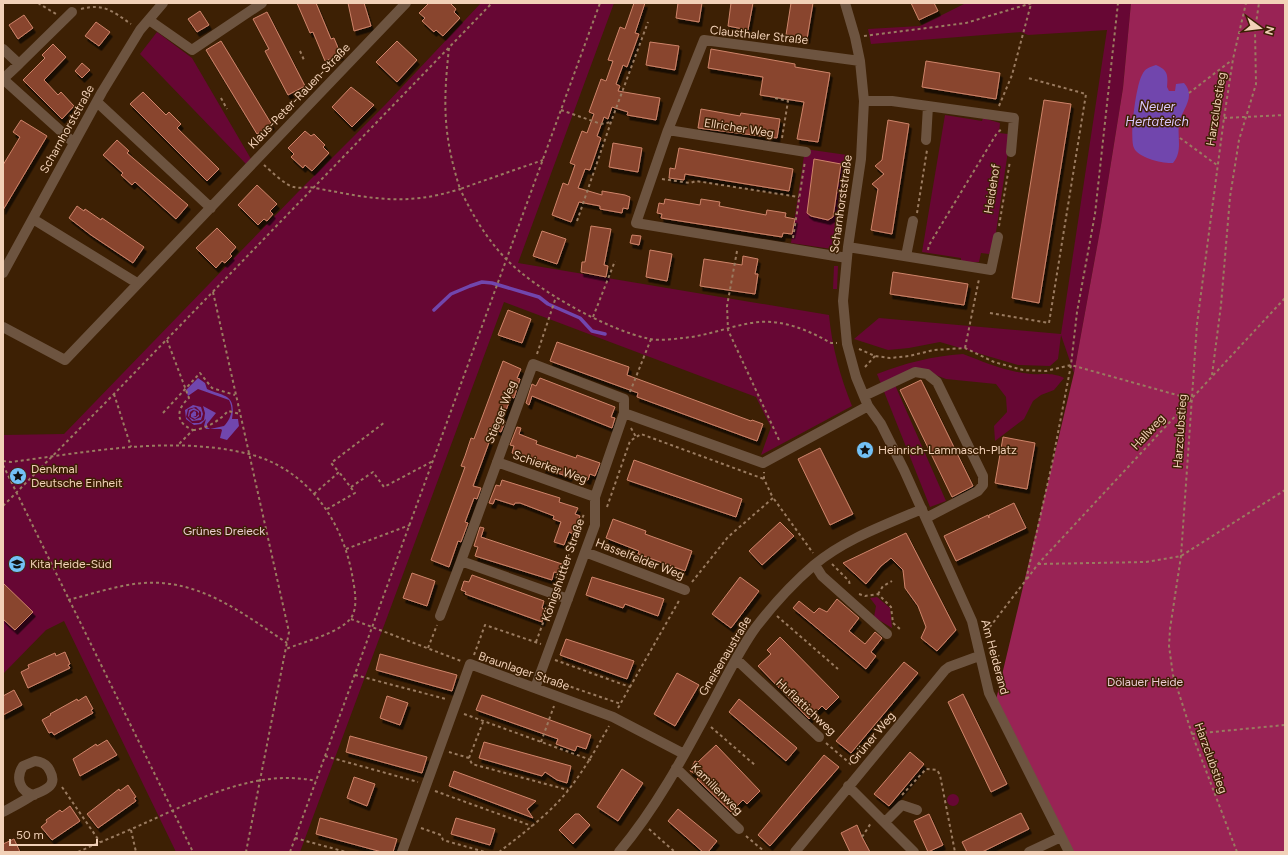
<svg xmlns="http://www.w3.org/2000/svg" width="1288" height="855" font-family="Figtree,sans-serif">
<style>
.green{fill:#670734}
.forest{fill:#992355}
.water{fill:#7146ad}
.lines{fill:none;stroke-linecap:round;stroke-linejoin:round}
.stream{stroke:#7146ad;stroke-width:3.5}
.building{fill:#89452d;stroke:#cf846a;filter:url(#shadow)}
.path{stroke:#9a7b60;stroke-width:2;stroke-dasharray:3 3;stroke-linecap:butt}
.minor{stroke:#6d5440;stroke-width:10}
.labels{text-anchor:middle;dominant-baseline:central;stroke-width:3;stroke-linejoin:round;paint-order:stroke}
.street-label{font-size:12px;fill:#f2d1b8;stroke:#3d2004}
.poi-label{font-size:12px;fill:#f2d1b8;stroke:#3d2004;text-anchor:start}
.park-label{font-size:12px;fill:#ebcbd3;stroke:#3d2004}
.water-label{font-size:13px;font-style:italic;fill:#dac8fd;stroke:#3d2004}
</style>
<defs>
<filter id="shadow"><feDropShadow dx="2.5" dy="4.5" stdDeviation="0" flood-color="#0009"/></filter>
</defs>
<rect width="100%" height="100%" fill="#3d2004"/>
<!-- green -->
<path class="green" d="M481,3H614L518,263L829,315C832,347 840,376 852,406L761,455L771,427L756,397L504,302L300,852H176L64,621L46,630L3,674V435L64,434L298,192L385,105Z
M966,3H1131L1123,88L1101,225L1074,373L1061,335L1058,359L1050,366L1018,365L940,342L909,348L888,350L854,339L879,318L1061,334L1107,30L1028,35L1021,32L871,44L868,29L920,26Z
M157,32L192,58L251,159L246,164L140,54Z
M945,115L982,121L983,118L1000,123L999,133L1008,134V151L995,239L989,254L981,253L979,262H961V258L922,252Z
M805,149L847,155L834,249H832L791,243Z
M834,266H838L837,289H833Z
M963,354C984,362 1007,372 1031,374C1044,375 1051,372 1064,378L1054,390L1041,395L1033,401L1024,419L995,441L994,426L1007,412L1006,397L996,384L946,379L933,374L916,376L895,385L946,501L930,507L877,374C906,363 932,356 963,354Z
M877,597L890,608L892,628L874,617L876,606L870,598Z
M947 800a6 6 0 1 1 12 0a6 6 0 1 1-12 0Z"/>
<!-- forest -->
<path class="forest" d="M1131,3H1285V852H1071L996,700L1074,373L1101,225L1123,88Z"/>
<!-- water -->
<path class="water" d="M1156,65C1168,70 1168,75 1167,87L1169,91H1175L1176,84L1184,83C1197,97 1181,110 1179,124C1177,137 1183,151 1173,163C1164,164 1138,158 1134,148C1129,139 1136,85 1142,75C1145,68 1150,67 1156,65Z
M198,378L205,383L207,389C225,397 236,394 232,419H238L239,426L227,440L220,438L222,430L221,429H206L204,426L206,419L201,424L194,425L186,419L185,410L193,405L201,407L203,414L201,420L192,421L188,416L189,410L194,408L199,411V416L195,419L191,417V414L194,411L196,412V416L193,417H196L199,414L197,411L193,410L190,412L189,417L194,420L201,417V412L196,407L188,409L186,417L192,423H199L204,420L205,413L203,406L216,413L207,424V427L210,429L224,426C231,418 234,410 229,400L198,389L188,396L186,390Z"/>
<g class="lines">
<!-- stream -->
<path class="stream" d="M434,310L451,294L470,286L482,282L492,283L539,297L548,304L580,318L592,331L605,334"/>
</g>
<!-- building -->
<path class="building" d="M297,3H316L331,39L334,38L341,55L325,61L313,32L310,33Z
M348,3H364L371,26L354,31Z
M429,3H450L456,9L454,12L460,18L443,36L436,30L434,32L422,21L425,18L419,13Z
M634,3H645L635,33L639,34L627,67L623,65L616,84L620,86L618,91L660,98L656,120L627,115L628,112L612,107L608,119L604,117L597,136L601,138L590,170L585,169L578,188L602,195V191L625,195L630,197L628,209L623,208L622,213L600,209V206L579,202L571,222L552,215L563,183L568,185L575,165L570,163L582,131L587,133L594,114L589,112L601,79L606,81L613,61L608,60L620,27L625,29Z
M678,3H702L699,22L676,18Z
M731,3H753L748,30L728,26Z
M791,3H813L807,39L786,35Z
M911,3H934L938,11L919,20Z
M200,11L209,25L197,32L188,19Z
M267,12L305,86L288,95L265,51L269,49L253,19Z
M24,15L33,28L18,39L9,25Z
M96,22L110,32L99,46L85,36Z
M221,41L272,125L257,134L206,50Z
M397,41L417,60L397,82L376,62Z
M650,42L679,46L675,70L646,65Z
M53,44L66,57L44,80L58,95L61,92L74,106L62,119L23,80L45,58L42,55Z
M711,49L795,64V67L830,73L818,142L797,139L804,102L760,95L763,77L708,68Z
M926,61L1000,73L996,99L922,87Z
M82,63L90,70L82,78L75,71Z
M351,87L374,105L352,127L332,107Z
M143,92L166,115L169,112L181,124L177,128L219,169L207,181L130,104Z
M1044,100L1071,104L1039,303L1012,298Z
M701,109L740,116L741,113L780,119L777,138L698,128Z
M21,120L47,136L3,210V165L20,137L13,132Z
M888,120L909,124L892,234L871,230L878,189L872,184L884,174L875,166L882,160Z
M305,131L311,136L314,134L325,145L323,147L329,153L312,171L305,165L303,168L291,157L294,154L288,148Z
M117,140L129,151L127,153L188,205L176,219L135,182L132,185L121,175L123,173L103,155Z
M613,143L642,148L638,172L609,167Z
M679,148L793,169L789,191L685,174L684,180L669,178L670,168L675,169Z
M814,159L841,164L833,217L828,220L811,216L807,213Z
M257,185L277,204L270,211L273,214L267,221L264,219L258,225L238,205Z
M665,199L700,205L701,199L720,202L719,206L766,215L767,210L786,213L785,217L795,219L792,234L783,233L782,237L661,218L662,214L657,213L659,203L664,204Z
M77,206L84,211L85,209L101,220L102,218L144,247L133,263L91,235L69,218Z
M591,226L611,229L604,265L608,266L606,277L581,272L582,262H585Z
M217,228L236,247L230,254L232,256L225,263L222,261L216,268L196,248Z
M542,231L566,239L557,264L533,256Z
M632,235L641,236L639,245L630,243Z
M650,250L672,254L667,281L646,277Z
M743,256L758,259L755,274H758L755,294L700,286L704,259L742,265Z
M893,272L968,284L964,305L890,294Z
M508,310L531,319L522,343L498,335Z
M557,342L629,367L627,375L751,421L752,420L763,424L757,441L637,397L638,393L550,361Z
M503,361L521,369L517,378L520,379L514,398L511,397L502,421L505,422L501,432L494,429L473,486L481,488L477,499L474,498L465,522L468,523L461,542L458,541L449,567L431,560L465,467L461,466L465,456L471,438L474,439Z
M540,378L615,407L611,417L615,418L612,428L532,396L529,405L526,403L532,384L536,386Z
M921,380L973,486L952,497L900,390Z
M517,427L521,428L519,434L537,441L536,444L576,458L577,455L600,463L595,476L590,474L588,480L570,474L569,477L543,468L544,465L512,453L514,446L510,445Z
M1003,437L1035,443L1027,489L995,483Z
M820,448L853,514L830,525L798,459Z
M634,460L742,499L736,517L627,480Z
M502,480L560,498L559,502L578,508L575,514L580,516L573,534L569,532L564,545L554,542L561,522L553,519L554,516L520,503H515L514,505L495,499L493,504L489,503L496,485L500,486Z
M1014,503L1026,528L956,561L944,536L988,515L989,518V515Z
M613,519L646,531L645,534L692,551L685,571L638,554L639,551L606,538Z
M780,522L794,536L762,565L749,551Z
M480,527L484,528L481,537L562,564L559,573L554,572L552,580L475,556L478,547L474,546Z
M906,533L956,630L937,651L921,638L926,627L918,606L905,588L903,570L891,558L881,566L866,584L843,563Z
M412,573L435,581L427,606L403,598Z
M472,575L544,601L542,608L546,610L542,622L465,594L466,592L461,590L464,581L469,582Z
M592,577L664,599L658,616L625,604L623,608L586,595Z
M740,577L759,591L731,628L712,614Z
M3,583L33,612L15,630L3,619Z
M837,599L859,618L849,631L865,644L875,632L882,638L871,652L876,656L866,669L793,608L799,601L814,613L819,608L827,612Z
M780,637L839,697L826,710L822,706L809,719L758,666L771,654L767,650Z
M566,639L634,661L627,679L560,655Z
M65,652L70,664L68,665L70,668L28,688L21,672L29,668L28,665L55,653L56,656Z
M380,654L457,675L452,691L376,670Z
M904,662L918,673L851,753L836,741Z
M677,673L699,685L675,726L654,714Z
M14,690L22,705L3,715V696Z
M963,694L1007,784L991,792L948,702Z
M482,695L591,735L586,749L577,746L575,751L556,744L558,739L476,710Z
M86,696L93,709L91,710L93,713L54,735L52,732L49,733L42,720L51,715L50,714L77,699L78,701Z
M387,696L408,703L400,725L380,718Z
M739,699L797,748L786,761L729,712Z
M350,736L427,757L422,773L346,752Z
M107,740L117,755L80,776L73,759L96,744L97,746Z
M484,742L571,766L567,783L557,780L545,772L542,776L479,758Z
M716,745L760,791L747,804L743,800L731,812L697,779L700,776L690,771L695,761L698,762Z
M910,752L924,764L889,806L874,794Z
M824,755L839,767L770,846L758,835Z
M622,769L643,783L618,821L597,807Z
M454,771L536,801L527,809L533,818L449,786Z
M354,777L375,784L367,806L347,798Z
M128,785L136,797L134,798L136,801L98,828L87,814L119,789L120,791Z
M70,806L80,821L52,840L41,827L47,822L46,820L60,810L62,812Z
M678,809L717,841L708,852H703L668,821Z
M1021,813L1029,829L982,852H967L962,842Z
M575,814H579L590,825L573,844L559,830Z
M929,814L943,845L928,852L914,821Z
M320,818L397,839L393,852H382L316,834Z
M456,818L495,829L490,845L451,834Z
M857,825L862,837L870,852H850L841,833Z
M14,839L20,852H3V844Z"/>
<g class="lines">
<!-- path -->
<path class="path" d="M38,3L56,14
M81,9C104,3 112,11 131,24
M864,36L966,23L1032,3
M449,48C443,103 443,135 460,189L543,160
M300,51L304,60
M1189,93L1232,60
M221,98L227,109
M775,98L788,101L782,138
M999,106L1012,75L1031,4
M561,110L601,124L611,122
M1224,118L1285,115
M1180,138L1217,165
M264,165C271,171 286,186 294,187C300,189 308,186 315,188C370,198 404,207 460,189C472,214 486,238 506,259C536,290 607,330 650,339C660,341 673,339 683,338C706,336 728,327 751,323C780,318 806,329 831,343H837
M662,179L690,183L696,181L799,197
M917,213L927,150
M577,221L611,122L648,22
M999,226L1010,161
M793,238L805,161
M928,250L929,245L997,133L1003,128
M737,251L727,306L728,330L780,442
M213,292L289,632L246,852
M990,313L1049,323L1086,94L1028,78
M593,317L615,261
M167,340L189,398C176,409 175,423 193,430L177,446
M965,348L979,279
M859,349L875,356L890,358L909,356L934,350L965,348L994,362L1023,370L1046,371L1071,365L1191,399
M537,354L556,297
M865,367L875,356
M1212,375L1221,305L1230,197L1239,140L1256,84L1255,30L1259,3
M630,392L651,339
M114,394L131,447
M163,413L200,373L212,388L235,395
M631,428L636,437
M193,430C206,429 219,421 228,411L240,414
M3,461L11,462C89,452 172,435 249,454C308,469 344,522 353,580C355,591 358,608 351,618C340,633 303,642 286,649
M3,465L193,852
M351,487L373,472L384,487L433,461
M314,494L339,472L331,463L385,422
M774,499L813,553
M3,506L114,394L492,3
M607,507L630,441L641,434L764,479
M327,509L355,493L339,472
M346,549L410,525
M832,564L849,581L850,586
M1038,564L1146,562L1181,556L1285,490
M1027,579L1038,564L1285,298
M692,582L728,537L773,498L764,479V472
M557,585L584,514
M859,594L865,596L878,594L891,607L893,623L900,629
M878,594L883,586L892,581
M68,600C92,594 118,585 143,583C200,579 242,613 287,643
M777,616L838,669
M351,619L461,661
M986,632L1026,580L1052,464L1071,365L1077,312L1095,214L1118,3
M536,642L550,604
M428,648L437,625
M474,655L485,625L541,644
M555,660L630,687
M355,675L446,699
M548,679L621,704
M618,708L680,599
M464,714L591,760
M711,727L756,766
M1192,734L1285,725
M541,742L554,706
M826,743L853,766
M449,752L469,758L472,764L568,790
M325,756L418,782
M469,758L483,722
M62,787L100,842
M435,791L532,826
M902,795L926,769L937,770L940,775L955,852
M421,828L441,835L443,840L485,852
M649,829L675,852
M131,830L136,852
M746,836L765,852
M862,837L871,823
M295,838L346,852
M78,852C100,842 123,833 145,823C197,800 256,768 316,781
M290,852L600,3
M499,852C516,839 533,826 549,811C574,788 592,756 609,726
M1237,852L1192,734L1173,675L1169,646L1170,629L1181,556L1197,324L1224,118L1233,59L1246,3"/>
<!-- minor -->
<path class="minor" d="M845,3L855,37L860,61L864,101L861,159L848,247L843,301L847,344L856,377L868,406L881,424L904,470L972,621L989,693L1069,852
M149,20L192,50L262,3
M3,49L19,64L3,79L74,143
M19,64L72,12
M864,101H892L1014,118L1011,152
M97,102L211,208
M668,130L806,152
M926,140L928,106
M33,219L137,283
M848,247L991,270L998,237
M906,256L913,221
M847,258L636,223L668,130L704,40L860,61
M3,273L102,92L140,30L163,3
M3,327L65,360L406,3
M864,396L915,372L927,374L937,382L983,476V485L978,491L926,518
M624,413L763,463L868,406
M497,462L595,497
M585,552L685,590
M815,565L822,576L887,634
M440,616L461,561
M736,659L819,737
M535,688L595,525V497L624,413V399L533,364L461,561L568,599
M676,768L739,829
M848,786L914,852
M3,812C12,807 22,802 31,796C41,791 59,788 50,771C47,764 42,762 35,761L23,766C15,778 20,792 34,795
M885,822L902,805L917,810
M402,852L470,664L613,717L684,754
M619,852C658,806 687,750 715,698C728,674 740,649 756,627C773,605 793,583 814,565C845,539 885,525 922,509
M795,852L945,670L949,667L979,656
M1029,852L1061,837"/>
</g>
<!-- icons -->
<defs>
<g id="sight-disc" transform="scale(0.9)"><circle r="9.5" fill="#73c1f6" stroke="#3d2004"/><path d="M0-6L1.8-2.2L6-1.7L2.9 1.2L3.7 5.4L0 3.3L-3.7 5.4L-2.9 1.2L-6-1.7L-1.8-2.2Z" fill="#111"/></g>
<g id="school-disc" transform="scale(0.9)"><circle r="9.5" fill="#73c1f6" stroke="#3d2004"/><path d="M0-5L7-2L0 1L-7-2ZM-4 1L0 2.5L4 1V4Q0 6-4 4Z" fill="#111"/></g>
</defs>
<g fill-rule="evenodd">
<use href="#sight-disc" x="865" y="450"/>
<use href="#sight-disc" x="18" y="476"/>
<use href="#school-disc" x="17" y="564"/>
</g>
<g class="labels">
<!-- street labels -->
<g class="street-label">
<text transform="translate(759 35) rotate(6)">Clausthaler Straße</text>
<text transform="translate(299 96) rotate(-46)">Klaus-Peter-Rauen-Straße</text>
<text transform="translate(1216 109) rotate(-81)">Harzclubstieg</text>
<text transform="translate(739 128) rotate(9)">Ellricher Weg</text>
<text transform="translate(67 129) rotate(-61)">Scharnhorststraße</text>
<text transform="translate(992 189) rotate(-81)">Heidehof</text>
<text transform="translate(841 204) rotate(-82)">Scharnhorststraße</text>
<text transform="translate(501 412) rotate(-69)">Stieger Weg</text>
<text transform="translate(1180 431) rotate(-86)">Harzclubstieg</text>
<text transform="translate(1148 432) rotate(-47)">Hallweg</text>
<text transform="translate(550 467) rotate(19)">Schierker Weg</text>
<text transform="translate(640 559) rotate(21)">Hasselfelder Weg</text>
<text transform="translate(563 570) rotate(-71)">Königshütter Straße</text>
<text transform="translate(725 656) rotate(-59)">Gneisenaustraße</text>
<text transform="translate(995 657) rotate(75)">Am Heiderand</text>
<text transform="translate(524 671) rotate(19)">Braunlager Straße</text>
<text transform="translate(806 707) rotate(43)">Huflattichweg</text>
<text transform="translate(872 738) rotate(-50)">Grüner Weg</text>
<text transform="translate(1211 758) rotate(70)">Harzclubstieg</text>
<text transform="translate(717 789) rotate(45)">Kamillenweg</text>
</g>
<!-- poi labels -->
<g class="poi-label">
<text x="878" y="450">Heinrich-Lammasch-Platz</text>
<text x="31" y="469">Denkmal<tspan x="31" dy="14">Deutsche Einheit</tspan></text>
<text x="30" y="564">Kita Heide-Süd</text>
</g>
<!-- park labels -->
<g class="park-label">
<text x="224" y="531">Grünes Dreieck</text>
<text x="1145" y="682">Dölauer Heide</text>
</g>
<!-- water labels -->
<g class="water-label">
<text x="1157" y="106">Neuer<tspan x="1157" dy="15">Hertateich</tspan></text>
</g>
</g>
<!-- border -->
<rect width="1288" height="855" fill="none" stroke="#f2d1b8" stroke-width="8"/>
<!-- north arrow -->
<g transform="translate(1260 28) rotate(105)" stroke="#3d2004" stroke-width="3" paint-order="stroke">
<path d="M0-3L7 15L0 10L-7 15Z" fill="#f2d1b8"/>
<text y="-6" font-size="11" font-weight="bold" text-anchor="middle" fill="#f2d1b8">N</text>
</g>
<!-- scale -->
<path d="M10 839v6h87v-6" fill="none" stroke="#f2d1b8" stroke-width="2"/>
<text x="16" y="839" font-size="12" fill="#f2d1b8" stroke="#3d2004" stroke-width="3" paint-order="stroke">50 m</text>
</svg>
